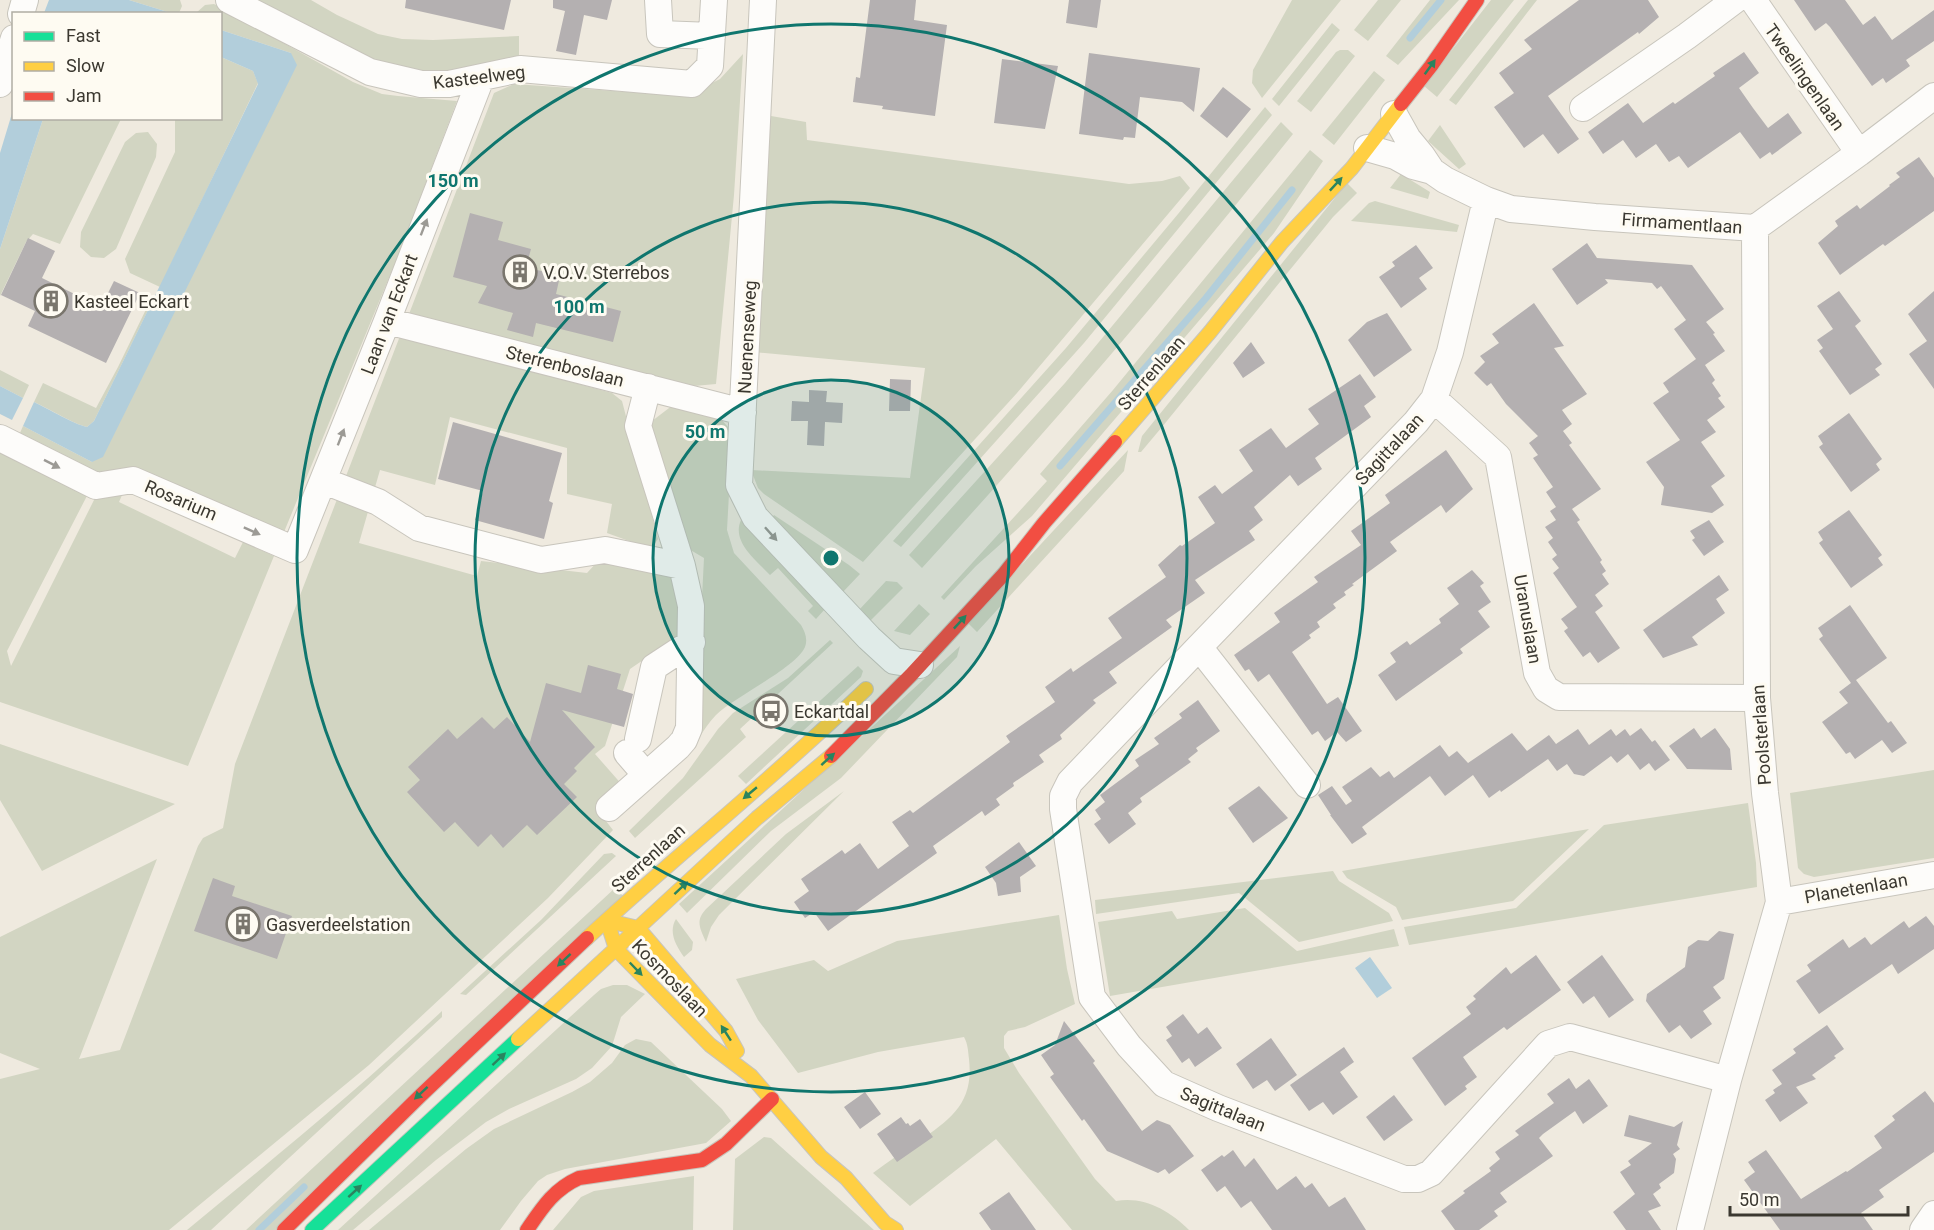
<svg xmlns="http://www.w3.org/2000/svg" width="1934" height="1230" font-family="Roboto,sans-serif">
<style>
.green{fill:#d2d5c2}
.water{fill:#b2cedb}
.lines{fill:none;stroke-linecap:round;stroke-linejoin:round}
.stream{stroke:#b2cedb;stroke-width:7}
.building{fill:#b4b0b1}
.street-casing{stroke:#c8c5bc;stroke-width:28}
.fast-casing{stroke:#c8c5bc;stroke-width:16}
.slow-casing{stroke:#c8c5bc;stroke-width:16}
.jam-casing{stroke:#c8c5bc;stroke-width:16}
.street{stroke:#fdfcfa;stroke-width:26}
.fast{stroke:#16e098;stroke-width:14}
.slow{stroke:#ffcf43;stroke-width:14}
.jam{stroke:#f24e42;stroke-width:14}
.oneway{fill:#2a845f}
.oneway2{fill:#9c9a95}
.ring{fill:none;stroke:#0f766e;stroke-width:3}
.labels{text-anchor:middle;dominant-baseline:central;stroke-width:6;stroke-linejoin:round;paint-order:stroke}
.street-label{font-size:18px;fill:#3b3830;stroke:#fefbf2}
.poi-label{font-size:18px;fill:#3b3830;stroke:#fefbf2;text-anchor:start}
.centre{fill:#0f766e;stroke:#fefbf2;stroke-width:3}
.ring-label{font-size:18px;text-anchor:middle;font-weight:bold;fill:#0f766e;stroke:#fefbf2;stroke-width:6;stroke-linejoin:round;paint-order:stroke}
</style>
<rect width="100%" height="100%" fill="#efeadf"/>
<!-- green -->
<path class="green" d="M129,0H180L182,6L179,13H171Z
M246,0H311L337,15L378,34L402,39L433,40L519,36V58L448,75L374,65Z
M1292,0H1341L1262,98L1252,83L1253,70Z
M1378,0H1401L1368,41L1354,30Z
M1430,0H1459L1398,65L1386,56Z
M1491,0H1514L1437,97L1424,86Z
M1528,0H1537L1456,105L1449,100Z
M214,4L353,82L382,94L398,96L457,101L400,251L284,532L94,475L21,441L20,433L23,426L92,462L291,53L221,30L220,14L196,13L205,5Z
M1332,23L1340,30L1279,106L1272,99Z
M1340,50H1348L1355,56L1311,112L1297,101L1298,100L1336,52Z
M743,54L734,195L716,384L694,386L409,314L494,93L514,84L686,96L720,79Z
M221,57L253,71L258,83L160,287L130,273L125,259L175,152V119L220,118Z
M1374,71L1385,80L1334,145L1322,135Z
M1265,107L1272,115L1084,343L901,547L893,541L1066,348L1178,214Z
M771,116L806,122L807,140L1129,184L1162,181L1180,176L1190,188L1017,393L863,562L764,494L758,488L751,470L910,478L925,368L753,352L765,121Z
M43,119H121L60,244L33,234L26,242L0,296V249Z
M1281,122L1293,134C1174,283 1051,427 922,568L909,555L1065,383Z
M1440,125L1466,164L1459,169L1428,141Z
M148,132L157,144L156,157L116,249L104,258L91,257L80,247L81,232L125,142L136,133Z
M1310,150L1323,161L1274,233L1032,516L976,566L944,600L941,597L1047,481L1040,474L1113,390Z
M1401,174L1430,192L1428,199L1390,188Z
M1347,183L1357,193L1333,217L1162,427L1141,452H1138L1142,436Z
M1375,201L1459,225L1457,232L1351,221L1369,203Z
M152,297L154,298L94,421L87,427C73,424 50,409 34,402L43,383L96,408L118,367Z
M400,336L612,393L622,401L658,539L651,549L607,533L612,504L567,494V448L450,417L435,485L380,470L359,543L477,576L481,561L587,573L598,561L677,577L681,634L630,669L605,746L595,754L624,787L598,811L613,830L548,898L369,1065L169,1230H0V1079L40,1069L0,1053V937L157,859L79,1059L120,1050L198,846L203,838L223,828L235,764Z
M0,370L29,385L23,398L0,386Z
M673,405L720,418L728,427L732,439L727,530L734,553L801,625C805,632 808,639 805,647C796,668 734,697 716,715C709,722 704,730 699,738L695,736L704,558L677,542L648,440L652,421Z
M0,447L90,490L7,651L11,666L99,490L126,486L119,502L235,558L243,542L274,556L188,766L0,702Z
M1128,450L1124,471L977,632L968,623Z
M774,515L849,565L860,574L842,593L771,519Z
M741,520L825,609L816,619L808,611L813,606L778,568L770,575C757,561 731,542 741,520Z
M886,581L897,582L903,588L870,621L859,610Z
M919,604L930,614L910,635L894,631Z
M830,640L833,643L740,729L746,737L635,838L629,831L683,778L718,729L733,713L788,678Z
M960,646L957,657L841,778L771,831L687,913L679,904Z
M858,666L863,671L861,677L746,784L738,776Z
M0,744L175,804L42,871L0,800Z
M1934,770V858L1814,877L1804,874L1798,868L1790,793Z
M844,791L719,915L711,927L706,942C700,928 695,921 706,909L786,834Z
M1748,803L1756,863L1757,887L1409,945L1404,927L1516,908L1604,825Z
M1589,829L1513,901L1402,920L1396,907L1347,878L1342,871Z
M612,853L616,856L466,995L460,994L541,920L604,854Z
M1333,871L1339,881L1389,913L1393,921L1299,942L1239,893L1096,914L1095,900Z
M615,888L624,897L276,1230H246Z
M1245,908L1297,951L1394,929L1399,946L1110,996L1098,922L1172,911L1177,919Z
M1059,915L1067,969L1075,1004L1025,1027L1008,1031L1004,1036V1048L1019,1073L1095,1179L1116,1201C1144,1196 1169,1210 1189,1230H1072L996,1139L910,1206L873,1173C888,1162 903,1151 919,1141C951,1119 974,1103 969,1059C968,1051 968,1044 964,1037L878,1052L798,1073L758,1020L736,979L814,960L828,971L897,941Z
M676,919L693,942L692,950L684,957C676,946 668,932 676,919Z
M613,985H627L645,994L621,1017L612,1046L592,1068L576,1079L509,1109L486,1122L436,1160L353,1230H338L594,995L601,989Z
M442,1011V1017L211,1230H187C273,1159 360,1088 442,1011Z
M636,1039L651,1042L722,1109L731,1121L706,1143L565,1169L547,1175L538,1181L521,1201L500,1230H369L466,1149L494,1129L572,1092L590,1082L612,1063L625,1045Z
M764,1137L771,1138L874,1230H733L735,1159Z
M694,1176L693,1230H553L581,1197L594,1191Z"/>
<!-- water -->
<path class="water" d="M49,0H129L171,13H44Z
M221,30L291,53L297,65L103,457L92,462L23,426L34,402C49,409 73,424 87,427L94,421L258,84L253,71L221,57Z
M13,110L14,118L43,119L0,249V153Z
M0,386L23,398L12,420L0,414Z
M1370,957L1392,988L1377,998L1355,968Z"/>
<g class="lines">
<!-- stream -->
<path class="stream" d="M1410,38L1441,0
M1060,466L1206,298L1292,190
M259,1230L304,1187"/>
</g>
<!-- building -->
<path class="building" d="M406,0H511L504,30L405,8Z
M553,0H612L607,20L584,15L576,55L556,51L565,11L553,8Z
M870,0H916L914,20L947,25L935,116L882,109L883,106L853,102L856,77L860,78Z
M1069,0H1101L1097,28L1066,23Z
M1579,0H1648L1659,17L1639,34L1638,32L1548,96L1579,139L1558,154L1543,134L1524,148L1494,107L1514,93L1499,73L1532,49L1524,40Z
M1794,0H1845L1863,25L1875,16L1892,40L1934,10V41L1906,60L1910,66L1886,83L1883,78L1872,86L1830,27L1826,23L1815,31Z
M1744,52L1759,73L1739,88L1753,108L1768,128L1788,113L1802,133L1772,155L1770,152L1760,159L1740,132L1688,168L1679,156L1669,162L1656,144L1636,158L1623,140L1603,154L1588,132L1628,103L1643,123L1673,102L1675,104L1715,76L1713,73Z
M1089,53L1200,68L1194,112L1182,102L1140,97L1135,138L1124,137L1123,140L1079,134Z
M1002,59L1058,66L1045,129L994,123Z
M1223,87L1251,109L1227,138L1200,116Z
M1919,157L1934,178V211L1885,246L1883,244L1840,275L1818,243L1838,226L1835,221L1857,205L1860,209L1890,186L1889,185L1900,177L1896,173Z
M470,213L503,222L498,240L531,249L526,267L560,276L556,294L621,311L613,342L536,323L533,337L507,330L513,313L478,303L487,286L453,277Z
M28,238L55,251L42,278L101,307L114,281L140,293L106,363L28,326L35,311L1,295Z
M1587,243L1597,258L1692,265L1724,309L1706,322L1715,333L1713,334L1725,351L1705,365L1715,380L1712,383L1721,396L1718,398L1725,407L1707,420L1716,432L1701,442L1725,476L1711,486L1724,505L1712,513L1661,505L1664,487L1646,462L1680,440L1653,403L1669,392L1663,383L1696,359L1674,329L1686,320L1661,286L1657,289L1652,283L1605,279L1608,283L1577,305L1552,269Z
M1416,245L1433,268L1419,278L1427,289L1401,308L1379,277L1395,266L1392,262Z
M1839,291L1861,321L1855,326L1882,364L1875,369L1880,375L1850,395L1819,351L1823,348L1817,340L1833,329L1817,306Z
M1934,291V389L1909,354L1927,341L1908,314Z
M1534,303L1564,346L1554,348L1587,394L1562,410L1572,424L1563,431L1572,443L1569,445L1601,489L1572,509L1580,520L1577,522L1602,560L1600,562L1606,571L1602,574L1609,584L1595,595L1603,606L1595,612L1620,648L1598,663L1590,652L1583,657L1564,631L1568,628L1561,619L1577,607L1553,573L1559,568L1552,559L1557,555L1548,542L1553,538L1545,527L1556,520L1550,511L1556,507L1546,492L1553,487L1533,458L1538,455L1529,443L1538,436L1506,404L1491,383L1487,386L1474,373L1485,362L1480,356L1499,343L1492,334Z
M1387,313L1412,350L1374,377L1348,340L1367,322Z
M1251,342L1265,363L1243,378L1233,363Z
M1360,374L1376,397L1364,406L1371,417L1315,458L1322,469L1298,486L1290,475L1254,507L1263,520L1249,531L1255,540L1195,580L1205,593L1166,620L1172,627L1109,672L1117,683L1093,700L1096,703L1060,735L1062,739L1039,755L1044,762L1013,783L1014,786L996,799L1000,805L985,816L982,811L933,846L937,853L828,931L814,912L805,918L794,902L809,891L801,879L842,850L845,854L860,843L878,869L909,846L892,822L910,810L913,813L1010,742L1006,736L1055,702L1045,687L1071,668L1073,672L1122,638L1108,618L1166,577L1158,565L1180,545L1182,546L1215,523L1198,497L1215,485L1222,494L1253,471L1239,450L1271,428L1286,448L1319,424L1308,409Z
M890,379L911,380L910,411H889Z
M809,390L827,391L826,402L843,403L842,423L825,422L824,446L807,445L808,421H791L792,401L809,402Z
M1849,413L1882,459L1876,464L1880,470L1851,492L1819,447L1823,444L1818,436Z
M453,422L562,453L549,501L553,503L544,539L475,520L483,491L438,479Z
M1446,450L1473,489L1446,513L1441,505L1390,542L1397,551L1352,584L1354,585L1344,592L1346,595L1333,604L1336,608L1317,622L1320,627L1309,635L1311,638L1292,652L1327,704L1338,697L1362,731L1346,742L1337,732L1325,741L1318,731L1312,735L1269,674L1258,682L1249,669L1245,671L1234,655L1280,622L1274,613L1318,582L1314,577L1361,545L1351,531L1390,503L1385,495Z
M1849,510L1882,555L1878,558L1883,565L1851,588L1819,543L1823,540L1818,532Z
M1709,520L1724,542L1704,556L1692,540L1695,538L1690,531Z
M1472,570L1484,583L1480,586L1491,602L1478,611L1490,627L1460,649L1463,653L1396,701L1378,675L1396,662L1390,653L1407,641L1410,645L1441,623L1439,619L1459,604L1447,588Z
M1719,575L1729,590L1716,599L1725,613L1692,637L1698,645L1663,658L1643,630Z
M1850,605L1887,658L1856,680L1888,723L1891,721L1907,743L1892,753L1882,740L1855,759L1850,752L1846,754L1822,722L1848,703L1839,692L1851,683L1819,639L1823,636L1818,628Z
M588,665L621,674L617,689L633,694L624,727L562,710L595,747L574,768L577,771L564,784L577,797L537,835L527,825L503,848L491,834L478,847L455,822L444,832L407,792L420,780L408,767L448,729L457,739L482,717L494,729L507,717L530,742L546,683L581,693Z
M1198,700L1220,731L1196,748L1198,751L1188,759L1191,762L1140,798L1142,802L1128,813L1136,824L1109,844L1094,824L1101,819L1095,810L1105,802L1100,795L1139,766L1135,760L1159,744L1154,738L1182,718L1179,714Z
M1641,728L1652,742L1655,740L1670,760L1655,771L1649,763L1640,770L1628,754L1617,763L1611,756L1584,776L1574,774L1567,764L1557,771L1548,759L1501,792L1500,790L1489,798L1473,775L1445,796L1430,776L1362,827L1367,834L1352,844L1330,815H1331L1318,795L1332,786L1346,805L1352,801L1342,787L1371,767L1380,777L1389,771L1394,778L1440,745L1449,757L1457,751L1468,763L1512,733L1527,751L1549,735L1556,744L1578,729L1589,745L1611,729L1616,736L1625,729L1630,736Z
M1694,728L1701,738L1715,728L1730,749L1732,770L1687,769L1669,746Z
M1259,786L1288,818L1253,843L1228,808Z
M1019,842L1036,866L1020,877L1021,892L998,896L996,883L985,867Z
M213,878L235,886L232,896L292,916L277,959L194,931Z
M1926,916L1934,926V949L1898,974L1892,964L1819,1014L1796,981L1811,971L1807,965L1843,939L1849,948L1865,937L1871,945L1904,921L1909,928Z
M1719,931L1734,934L1724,979L1713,987L1721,998L1703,1011L1712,1024L1691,1039L1680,1025L1669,1033L1646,1001L1647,994L1685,967L1688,947L1698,940L1708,941Z
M1536,955L1561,990L1507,1030L1504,1027L1463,1057L1477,1077L1465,1086L1467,1089L1445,1106L1412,1058L1471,1014L1466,1007L1476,999L1473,996L1506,967L1511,974Z
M1602,955L1634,1000L1609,1018L1594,996L1583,1004L1567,982Z
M1183,1014L1198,1034L1207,1027L1222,1048L1195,1067L1189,1058L1182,1063L1166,1040L1172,1036L1166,1027Z
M1064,1021L1095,1061L1093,1063L1142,1131L1157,1120L1170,1125L1194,1156L1169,1174L1165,1169L1158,1173L1107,1151L1084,1119L1082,1121L1055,1084L1050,1077L1054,1074L1041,1055L1055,1045Z
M1827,1025L1844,1049L1834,1056L1836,1058L1812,1075L1816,1079L1796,1087L1808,1103L1780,1122L1765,1100L1775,1093L1773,1090L1782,1084L1772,1070L1796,1053L1793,1049Z
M1271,1038L1297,1075L1275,1091L1267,1080L1253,1089L1236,1064Z
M1344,1047L1354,1062L1340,1072L1358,1097L1333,1115L1323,1102L1309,1111L1290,1085Z
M1569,1078L1576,1089L1589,1079L1608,1106L1583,1124L1575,1111L1543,1134L1539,1138L1553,1156L1500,1193L1507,1202L1494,1211L1498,1216L1479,1230H1455L1441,1211L1465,1193L1463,1191L1491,1171L1489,1168L1500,1159L1495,1152L1519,1135L1515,1131L1554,1103L1547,1094Z
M1925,1091L1934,1103V1152L1879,1190L1884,1197L1861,1213L1873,1230H1780L1744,1180L1755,1172L1748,1162L1766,1150L1801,1199L1846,1171L1847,1172L1882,1148L1874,1136L1895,1120L1892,1116Z
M865,1092L881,1114L860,1129L844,1107Z
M1394,1095L1413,1120L1384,1141L1366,1117Z
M1629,1115L1674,1127L1683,1121L1677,1145L1680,1149L1673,1154L1676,1159L1674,1173L1659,1184L1661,1188L1653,1194L1661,1206L1648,1211L1661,1230H1626L1613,1212L1635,1194L1620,1172L1631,1165L1628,1161L1652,1143L1624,1136Z
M901,1117L906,1124L908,1123L910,1126L920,1119L933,1137L897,1162L877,1134Z
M1233,1150L1245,1167L1254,1158L1277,1190L1296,1176L1305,1188L1312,1183L1329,1207L1345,1197L1366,1230H1272L1251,1201L1241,1208L1225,1186L1217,1192L1201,1170L1222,1155L1224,1157Z
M1009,1192L1036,1230H991L979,1213Z"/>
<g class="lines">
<!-- street casing -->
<g class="street-casing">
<path id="street" d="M229,0L370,72L421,84H449L520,69L692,84L710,66L714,0
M658,0L660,34L712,36
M763,0L739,485L755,517L869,638L894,661L920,665
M1753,0L1859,153
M21,14L25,0
M0,84L14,38
M1583,108L1687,36L1735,0
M1394,114L1408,139L1422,156L1432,171
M1367,148L1395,156L1413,166L1432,171L1445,180L1486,200L1511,209L1595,217L1755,228L1859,153L1934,96
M1486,200L1450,352L1434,399L1416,422L1199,647L1070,782L1063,796V809L1092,997L1129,1046L1164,1084L1218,1108L1404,1179H1418L1431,1173L1548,1044L1570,1037L1728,1080
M387,321L743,412
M1434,399L1498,457L1537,673L1546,689L1559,697L1757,698
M0,438L96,486L133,480L295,550L387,321L481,78
M324,481L378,502L419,528L541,560L605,550L682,566
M1199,647L1307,785
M638,739L654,667L692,642
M627,753L646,775
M609,808L678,747L684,740L689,728L691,606L682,566L638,426L648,387
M1779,902L1934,875
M1690,1230L1728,1080L1779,902L1765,793L1757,698L1755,228
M1923,1230L1934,1214"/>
</g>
<!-- fast casing -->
<g class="fast-casing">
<path id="fast" d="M312,1230L518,1039"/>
</g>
<!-- slow casing -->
<g class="slow-casing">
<path id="slow" d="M1115,442L1210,332L1282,242L1352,168L1401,104
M617,923L638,928L726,1031L737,1051
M609,927L616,949L710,1045L751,1076L821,1157L846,1178L885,1223L896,1230
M587,938C678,854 776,776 866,689
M518,1039L757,818L831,756"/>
</g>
<!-- jam casing -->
<g class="jam-casing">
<path id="jam" d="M1401,104L1431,66L1477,0
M831,756L911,675L1004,574L1044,523L1115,442
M284,1230L420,1096L587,938
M527,1230C542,1208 554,1189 579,1178L702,1160L726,1144L772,1099"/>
</g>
<!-- street -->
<use href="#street" class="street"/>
<!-- fast -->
<use href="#fast" class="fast"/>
<!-- slow -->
<use href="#slow" class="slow"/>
<!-- jam -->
<use href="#jam" class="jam"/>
</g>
<!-- one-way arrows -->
<defs><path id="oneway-solid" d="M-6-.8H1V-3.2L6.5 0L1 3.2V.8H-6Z" transform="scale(1.5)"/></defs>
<g class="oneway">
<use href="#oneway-solid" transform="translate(1430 67) rotate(-54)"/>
<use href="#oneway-solid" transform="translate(1336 184) rotate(-47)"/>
<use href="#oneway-solid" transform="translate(960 622) rotate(-47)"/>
<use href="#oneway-solid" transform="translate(828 759) rotate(-42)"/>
<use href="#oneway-solid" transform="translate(750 793) rotate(140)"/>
<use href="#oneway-solid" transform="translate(681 888) rotate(-43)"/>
<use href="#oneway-solid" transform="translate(564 960) rotate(137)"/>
<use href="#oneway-solid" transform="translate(636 969) rotate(46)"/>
<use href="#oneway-solid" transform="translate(726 1033) rotate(-123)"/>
<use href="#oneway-solid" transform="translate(499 1059) rotate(-43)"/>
<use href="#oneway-solid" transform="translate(421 1093) rotate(137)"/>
<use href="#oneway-solid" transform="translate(355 1191) rotate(-42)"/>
</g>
<g class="oneway2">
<use href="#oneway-solid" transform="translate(424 227) rotate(-69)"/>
<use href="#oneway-solid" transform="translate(341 437) rotate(-69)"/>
<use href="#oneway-solid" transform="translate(52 464) rotate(27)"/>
<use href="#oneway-solid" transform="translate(252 531) rotate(24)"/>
<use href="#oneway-solid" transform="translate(771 534) rotate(48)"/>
</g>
<!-- distance rings -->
<circle cx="831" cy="558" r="178" fill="#0f766e" fill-opacity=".12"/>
<g class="ring">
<circle cx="831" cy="558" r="178"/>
<circle cx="831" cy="558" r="356"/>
<circle cx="831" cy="558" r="534"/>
</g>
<!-- icons -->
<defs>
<g id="building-ring" transform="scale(1.725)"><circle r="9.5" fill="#fefbf2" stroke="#7a766d" stroke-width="1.5"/><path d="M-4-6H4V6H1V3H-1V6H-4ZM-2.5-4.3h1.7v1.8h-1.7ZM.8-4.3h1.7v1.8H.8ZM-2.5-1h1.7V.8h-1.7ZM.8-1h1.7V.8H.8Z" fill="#7a766d"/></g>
<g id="bus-ring" transform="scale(1.725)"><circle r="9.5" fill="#fefbf2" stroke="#7a766d" stroke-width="1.5"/><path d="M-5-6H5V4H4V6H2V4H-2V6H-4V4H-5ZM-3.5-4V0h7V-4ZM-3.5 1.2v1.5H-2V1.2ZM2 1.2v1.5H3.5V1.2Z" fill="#7a766d"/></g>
</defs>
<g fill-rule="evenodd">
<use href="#building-ring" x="520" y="272"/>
<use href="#building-ring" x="51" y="301"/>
<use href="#bus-ring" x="771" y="711"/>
<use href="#building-ring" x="243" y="924"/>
</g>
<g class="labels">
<!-- street labels -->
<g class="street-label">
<text transform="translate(479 77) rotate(-7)">Kasteelweg</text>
<text transform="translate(1805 77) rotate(55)">Tweelingenlaan</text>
<text transform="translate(1682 223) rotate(4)">Firmamentlaan</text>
<text transform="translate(389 314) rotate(-69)">Laan van Eckart</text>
<text transform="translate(747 337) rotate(-87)">Nuenenseweg</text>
<text transform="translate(565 366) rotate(14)">Sterrenboslaan</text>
<text transform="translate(1151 373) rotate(-49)">Sterrenlaan</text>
<text transform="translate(1389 449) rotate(-47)">Sagittalaan</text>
<text transform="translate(181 500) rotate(23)">Rosarium</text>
<text transform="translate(1528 619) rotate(80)">Uranuslaan</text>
<text transform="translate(1761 735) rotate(-94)">Poolsterlaan</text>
<text transform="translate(648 858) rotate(-42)">Sterrenlaan</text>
<text transform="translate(1856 888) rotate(-10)">Planetenlaan</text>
<text transform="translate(670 978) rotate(46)">Kosmoslaan</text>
<text transform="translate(1223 1109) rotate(22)">Sagittalaan</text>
</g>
<!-- poi labels -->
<g class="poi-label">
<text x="543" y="272">V.O.V. Sterrebos</text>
<text x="74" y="301">Kasteel Eckart</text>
<text x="794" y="711">Eckartdal</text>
<text x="266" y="924">Gasverdeelstation</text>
</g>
</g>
<circle cx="831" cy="558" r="9" class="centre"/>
<g class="ring-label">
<text x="453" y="187">150 m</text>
<text x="579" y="313">100 m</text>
<text x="705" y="438">50 m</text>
</g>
<!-- legend -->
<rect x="12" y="12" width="210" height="108" fill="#fefbf2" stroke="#b0ada4" stroke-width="1.5"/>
<rect x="24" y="32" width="30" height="9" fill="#16e098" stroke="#b0ada4" stroke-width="1.5"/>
<text x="66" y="42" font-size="18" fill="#3b3830">Fast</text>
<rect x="24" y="62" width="30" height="9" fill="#ffcf43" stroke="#b0ada4" stroke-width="1.5"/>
<text x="66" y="72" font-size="18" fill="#3b3830">Slow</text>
<rect x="24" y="92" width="30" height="9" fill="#f24e42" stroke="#b0ada4" stroke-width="1.5"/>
<text x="66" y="102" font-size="18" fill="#3b3830">Jam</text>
<!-- scale -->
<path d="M1730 1206v9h178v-9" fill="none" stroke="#3b3830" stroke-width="3"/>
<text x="1739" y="1206" font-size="18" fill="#3b3830" stroke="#fefbf2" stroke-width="4.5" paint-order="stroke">50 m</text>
</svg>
